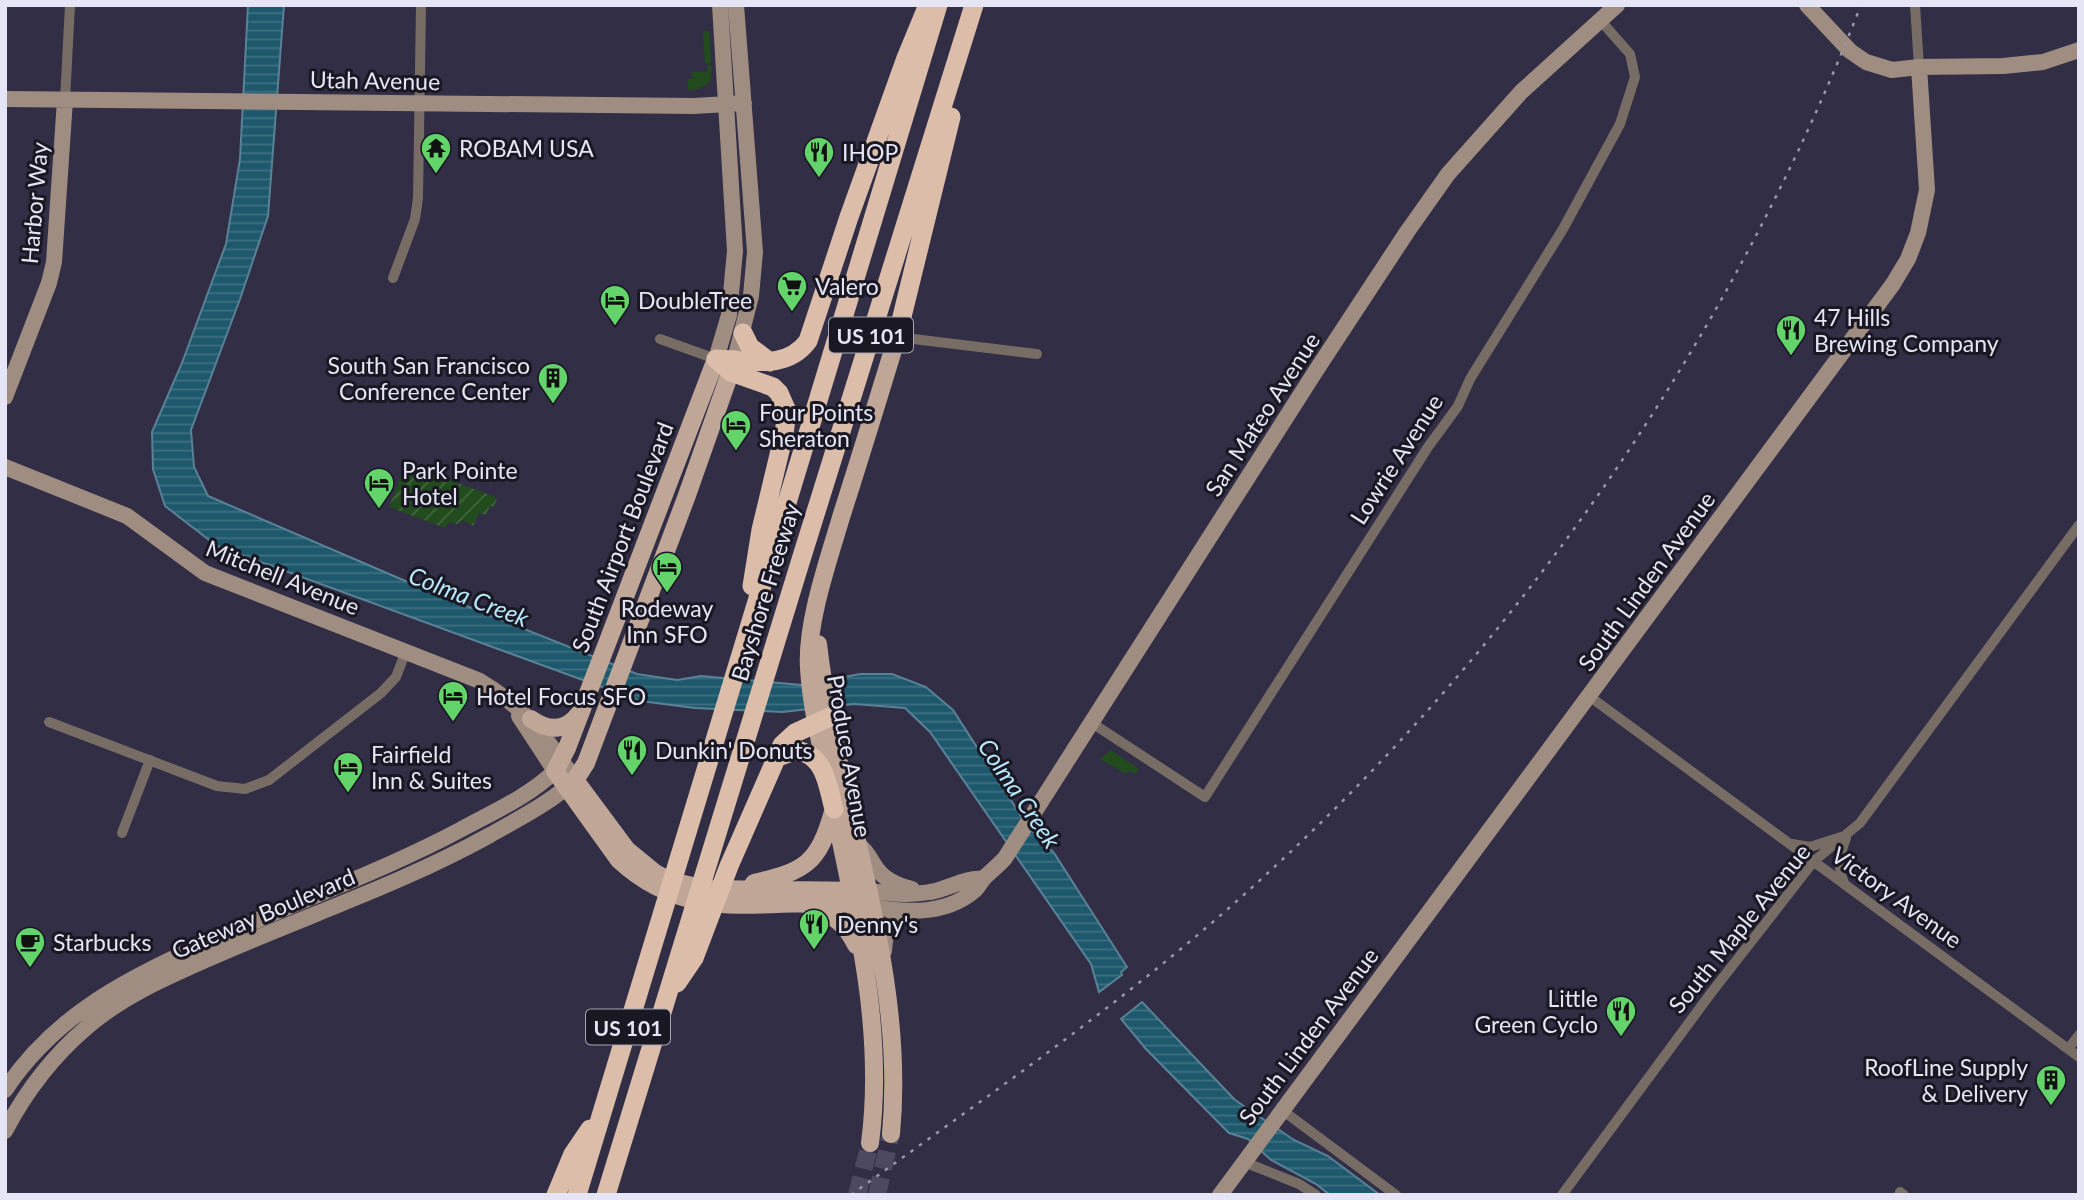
<svg xmlns="http://www.w3.org/2000/svg" width="2084" height="1200" font-family="Lato,sans-serif">
<style>
.grass{fill:#234c1e}
.garden{fill:url(#garden-furrows)}
.water{fill:url(#water-rules);stroke:#5a8296;stroke-width:2}
.lines{fill:none;stroke-linecap:round;stroke-linejoin:round}
.primary-tunnel{stroke:#4c4960;stroke-width:18;stroke-dasharray:18 9;stroke-linecap:butt}
.street{stroke:#786d65;stroke-width:10}
.secondary{stroke:#a08d81;stroke-width:16}
.primary{stroke:#bfa697;stroke-width:18}
.highway{stroke:#dbbdaa;stroke-width:19}
.rail{stroke:#9997aa;stroke-width:2.5;stroke-dasharray:3.5 7;stroke-linecap:butt}
.labels{text-anchor:middle;dominant-baseline:central;stroke-width:6;stroke-linejoin:round;paint-order:stroke}
.shield{fill:#191823;stroke:#a8a8b6;stroke-width:2}
.shield-label{font-size:21px;font-weight:bold;fill:#e6e5f5}
.street-label{font-size:23px;fill:#e6e5f5;stroke:#191823}
.poi-label{font-size:23px;fill:#e6e5f5;stroke:#191823;text-anchor:start}
.water-label{font-size:24px;font-style:italic;fill:#b7e8fc;stroke:#191823}
</style>
<defs>
<pattern id="garden-furrows" width="10" height="10" patternUnits="userSpaceOnUse" patternTransform="scale(1.75)"><rect width="10" height="10" fill="#234c1e"/><path d="M-1 1l2-2M0 10L10 0M9 11l2-2" fill="none" stroke="#43663f"/></pattern>
<pattern id="water-rules" width="6" height="5" patternUnits="userSpaceOnUse" patternTransform="scale(1.75)"><rect width="6" height="5" fill="#1e586d"/><path d="M0 2.5h6" fill="none" stroke="#3f7082"/></pattern>
</defs>
<rect width="100%" height="100%" fill="#312e46"/>
<!-- grass -->
<path class="grass" d="M705,31H709L711,63L705,64L703,33Z
M712,65L710,82L699,89L688,90V79H692V72H707V66Z
M1111,750L1139,769L1135,774L1129,771L1126,774L1100,759Z"/>
<!-- garden -->
<path class="garden" d="M406,463L497,498L494,507L490,506L486,515L479,513L473,526L463,520L458,524L448,523L445,528L389,507Z"/>
<!-- water -->
<path class="water" d="M248,5H284L268,216L240,299L191,430L194,467L208,496L424,589L637,674L677,680L701,676L802,685L860,674H892L926,687L953,710L1028,827L1054,853L1127,967L1121,972L1122,975L1099,992L1091,964L930,732L905,708L854,704L782,712L695,708L640,701L217,546L165,506L153,469L152,432L182,363L226,244L240,159Z
M1142,1002L1235,1100L1294,1140L1328,1156L1380,1195H1330L1316,1184L1271,1160L1248,1139L1229,1133L1146,1049L1121,1019Z"/>
<g class="lines">
<!-- primary-tunnel -->
<path class="primary-tunnel" d="M857,1195L870,1143
M877,1195L891,1134"/>
<!-- street -->
<path class="street" d="M1915,5L1919,67
M65,100L70,5
M393,278L415,219L418,198L421,5
M897,337L1037,354
M660,339L716,359
M1589,696L2079,1057
M49,722L217,786L245,789L269,780L381,693L396,677L406,651
M1092,723L1205,797L1428,447L1458,406L1470,379L1563,229L1620,124L1635,77L1630,54L1600,20
M122,833L150,760
M1792,844L1810,847L1841,837
M1844,883C1837,867 1840,854 1846,838
M2068,1049L2079,1035
M1282,1110L1396,1195
M1244,1162L1299,1184L1316,1195
M1562,1195L1711,993L1814,861L1860,823L2079,525
M1899,1195L1900,1192L1904,1195"/>
<!-- secondary -->
<path class="secondary" d="M1807,5L1850,51L1866,62L1892,70L1919,67L2003,66L2043,62L2079,50
M5,99L694,106L744,103
M716,359L729,315L735,251L720,5
M735,359L751,296L755,252L736,5
M5,397L49,283L54,262L65,100
M5,467L127,516L205,573L480,681C528,710 544,735 575,780C550,803 520,818 490,835C400,885 302,917 208,959C165,978 123,996 87,1027C53,1056 26,1091 5,1131
M860,846C869,853 870,860 877,869C885,880 899,886 912,889
M867,891C888,893 909,896 930,892C948,889 965,877 983,879
M860,905C898,912 943,918 975,890C979,886 981,881 985,877C992,870 999,865 1005,858L1317,369L1407,232L1448,174L1521,92L1617,5
M884,951C886,926 887,923 909,912
M5,1090C57,1012 131,977 213,940C295,902 381,872 460,830C493,812 528,797 555,771L519,716
M1220,1195L1893,284L1908,259L1918,233L1927,190L1919,67"/>
<!-- primary -->
<path class="primary" d="M716,359L567,748L555,771L619,860C691,927 765,897 852,904
M735,359L686,498L586,763L575,780L627,850L655,873L670,881L707,889L867,891
M818,644C837,808 907,966 891,1134
M531,719C548,731 565,732 579,714
M754,883C805,871 818,864 833,812
M810,908C832,913 846,924 856,945
M870,1143C886,1022 852,901 829,783C821,745 811,706 809,668C806,623 829,558 842,514C861,455 879,396 897,337"/>
<!-- highway -->
<path class="highway" d="M743,333L750,347L770,362
M897,337L951,117
M716,359C749,360 786,371 808,341L849,217L906,58L927,7
M716,359L731,372L773,387L779,393L787,411L784,434L761,530L752,586
M775,758L797,750C826,757 827,784 834,809
M677,983L694,958L729,866L782,745L795,733L830,717
M556,1195L573,1154L590,1129
M577,1195L938,5
M606,1195L799,566L974,5"/>
<!-- rail -->
<path class="rail" d="M851,1195C973,1106 1099,1020 1214,921C1499,675 1724,356 1861,5"/>
</g>
<!-- icons -->
<defs>
<g id="temple-pin" transform="scale(1.575)"><path d="M0 17L-7.5 6A9.5 9.5 0 1 1 7.5 6Z" fill="#62d469" stroke="#191823"/><path d="M0-6L5-2H3V0L6.5 2.5H4V6H1.5V3h-3V6H-4V2.5H-6.5L-3 0V-2H-5Z" fill="#111"/></g>
<g id="restaurant-pin" transform="scale(1.575)"><path d="M0 17L-7.5 6A9.5 9.5 0 1 1 7.5 6Z" fill="#62d469" stroke="#191823"/><path d="M-5-6h1v4h1v-4h1v4h1v-4h1v5L-1.5 .5V6h-2V.5L-5-1ZM5-6V6H3V1.5H1.5Q1.5-4 5-6Z" fill="#111"/></g>
<g id="supermarket-pin" transform="scale(1.575)"><path d="M0 17L-7.5 6A9.5 9.5 0 1 1 7.5 6Z" fill="#62d469" stroke="#191823"/><path d="M-6-5.5h2.5l.6 2H6L4.5 2H-2.5L-4.4-4H-6ZM-1.5 3.2a1.3 1.3 0 1 0 .1 0ZM3 3.2a1.3 1.3 0 1 0 .1 0Z" fill="#111"/></g>
<g id="hotel-pin" transform="scale(1.575)"><path d="M0 17L-7.5 6A9.5 9.5 0 1 1 7.5 6Z" fill="#62d469" stroke="#191823"/><path d="M-6-4.5h1.5V1H6V5H4.5V3h-9V5H-6ZM-4 0a1.8 1.8 0 1 1 3.6 0ZM.5 0V-2.5h3Q6-2.5 6 0Z" fill="#111"/></g>
<g id="building-pin" transform="scale(1.575)"><path d="M0 17L-7.5 6A9.5 9.5 0 1 1 7.5 6Z" fill="#62d469" stroke="#191823"/><path d="M-4-6H4V6H1V3H-1V6H-4ZM-2.5-4.3h1.7v1.8h-1.7ZM.8-4.3h1.7v1.8H.8ZM-2.5-1h1.7V.8h-1.7ZM.8-1h1.7V.8H.8Z" fill="#111"/></g>
<g id="cafe-pin" transform="scale(1.575)"><path d="M0 17L-7.5 6A9.5 9.5 0 1 1 7.5 6Z" fill="#62d469" stroke="#191823"/><path d="M-5.5-4.5H6V0H3Q3 3.5 0 3.5H-2.5Q-5.5 3.5-5.5 0ZM3-3.2v2h1.7v-2ZM-6 4.5H4V6H-6Z" fill="#111"/></g>
</defs>
<g fill-rule="evenodd">
<use href="#temple-pin" x="436" y="148"/>
<use href="#restaurant-pin" x="819" y="152"/>
<use href="#supermarket-pin" x="792" y="286"/>
<use href="#hotel-pin" x="615" y="300"/>
<use href="#restaurant-pin" x="1791" y="330"/>
<use href="#building-pin" x="553" y="378"/>
<use href="#hotel-pin" x="736" y="425"/>
<use href="#hotel-pin" x="379" y="483"/>
<use href="#hotel-pin" x="667" y="567"/>
<use href="#hotel-pin" x="453" y="696"/>
<use href="#restaurant-pin" x="632" y="750"/>
<use href="#hotel-pin" x="348" y="767"/>
<use href="#restaurant-pin" x="814" y="924"/>
<use href="#cafe-pin" x="30" y="942"/>
<use href="#restaurant-pin" x="1621" y="1011"/>
<use href="#building-pin" x="2051" y="1080"/>
</g>
<g class="labels">
<!-- shield labels -->
<g class="shield">
<rect x="829" y="317.5" width="84" height="35" rx="5"/>
<rect x="586" y="1009.5" width="84" height="35" rx="5"/>
</g>
<g class="shield-label">
<text x="871" y="335">US 101</text>
<text x="628" y="1027">US 101</text>
</g>
<!-- street labels -->
<g class="street-label">
<text transform="translate(375 80) rotate(1)">Utah Avenue</text>
<text transform="translate(34 203) rotate(-85)">Harbor Way</text>
<text transform="translate(1262 414) rotate(-57)">San Mateo Avenue</text>
<text transform="translate(1396 459) rotate(-57)">Lowrie Avenue</text>
<text transform="translate(622 537) rotate(-69)">South Airport Boulevard</text>
<text transform="translate(283 577) rotate(22)">Mitchell Avenue</text>
<text transform="translate(1646 581) rotate(-54)">South Linden Avenue</text>
<text transform="translate(765 592) rotate(-73)">Bayshore Freeway</text>
<text transform="translate(850 756) rotate(80)">Produce Avenue</text>
<text transform="translate(1897 897) rotate(36)">Victory Avenue</text>
<text transform="translate(263 913) rotate(-23)">Gateway Boulevard</text>
<text transform="translate(1739 928) rotate(-51)">South Maple Avenue</text>
<text transform="translate(1308 1036) rotate(-53)">South Linden Avenue</text>
</g>
<!-- poi labels -->
<g class="poi-label">
<text x="459" y="148">ROBAM USA</text>
<text x="842" y="152">IHOP</text>
<text x="815" y="286">Valero</text>
<text x="638" y="300">DoubleTree</text>
<text x="1814" y="317">47 Hills<tspan x="1814" dy="26">Brewing Company</tspan></text>
<text x="530" y="365" text-anchor="end">South San Francisco<tspan x="530" dy="26">Conference Center</tspan></text>
<text x="759" y="412">Four Points<tspan x="759" dy="26">Sheraton</tspan></text>
<text x="402" y="470">Park Pointe<tspan x="402" dy="26">Hotel</tspan></text>
<text x="667" y="608" text-anchor="middle">Rodeway<tspan x="667" dy="26">Inn SFO</tspan></text>
<text x="476" y="696">Hotel Focus SFO</text>
<text x="655" y="750">Dunkin' Donuts</text>
<text x="371" y="754">Fairfield<tspan x="371" dy="26">Inn &amp; Suites</tspan></text>
<text x="837" y="924">Denny's</text>
<text x="53" y="942">Starbucks</text>
<text x="1598" y="998" text-anchor="end">Little<tspan x="1598" dy="26">Green Cyclo</tspan></text>
<text x="2028" y="1067" text-anchor="end">RoofLine Supply<tspan x="2028" dy="26">&amp; Delivery</tspan></text>
</g>
<!-- water labels -->
<g class="water-label">
<text transform="translate(469 596) rotate(21)">Colma Creek</text>
<text transform="translate(1020 793) rotate(56)">Colma Creek</text>
</g>
</g>
<!-- border -->
<rect width="2084" height="1200" fill="none" stroke="#e6e5f5" stroke-width="14"/>
</svg>
